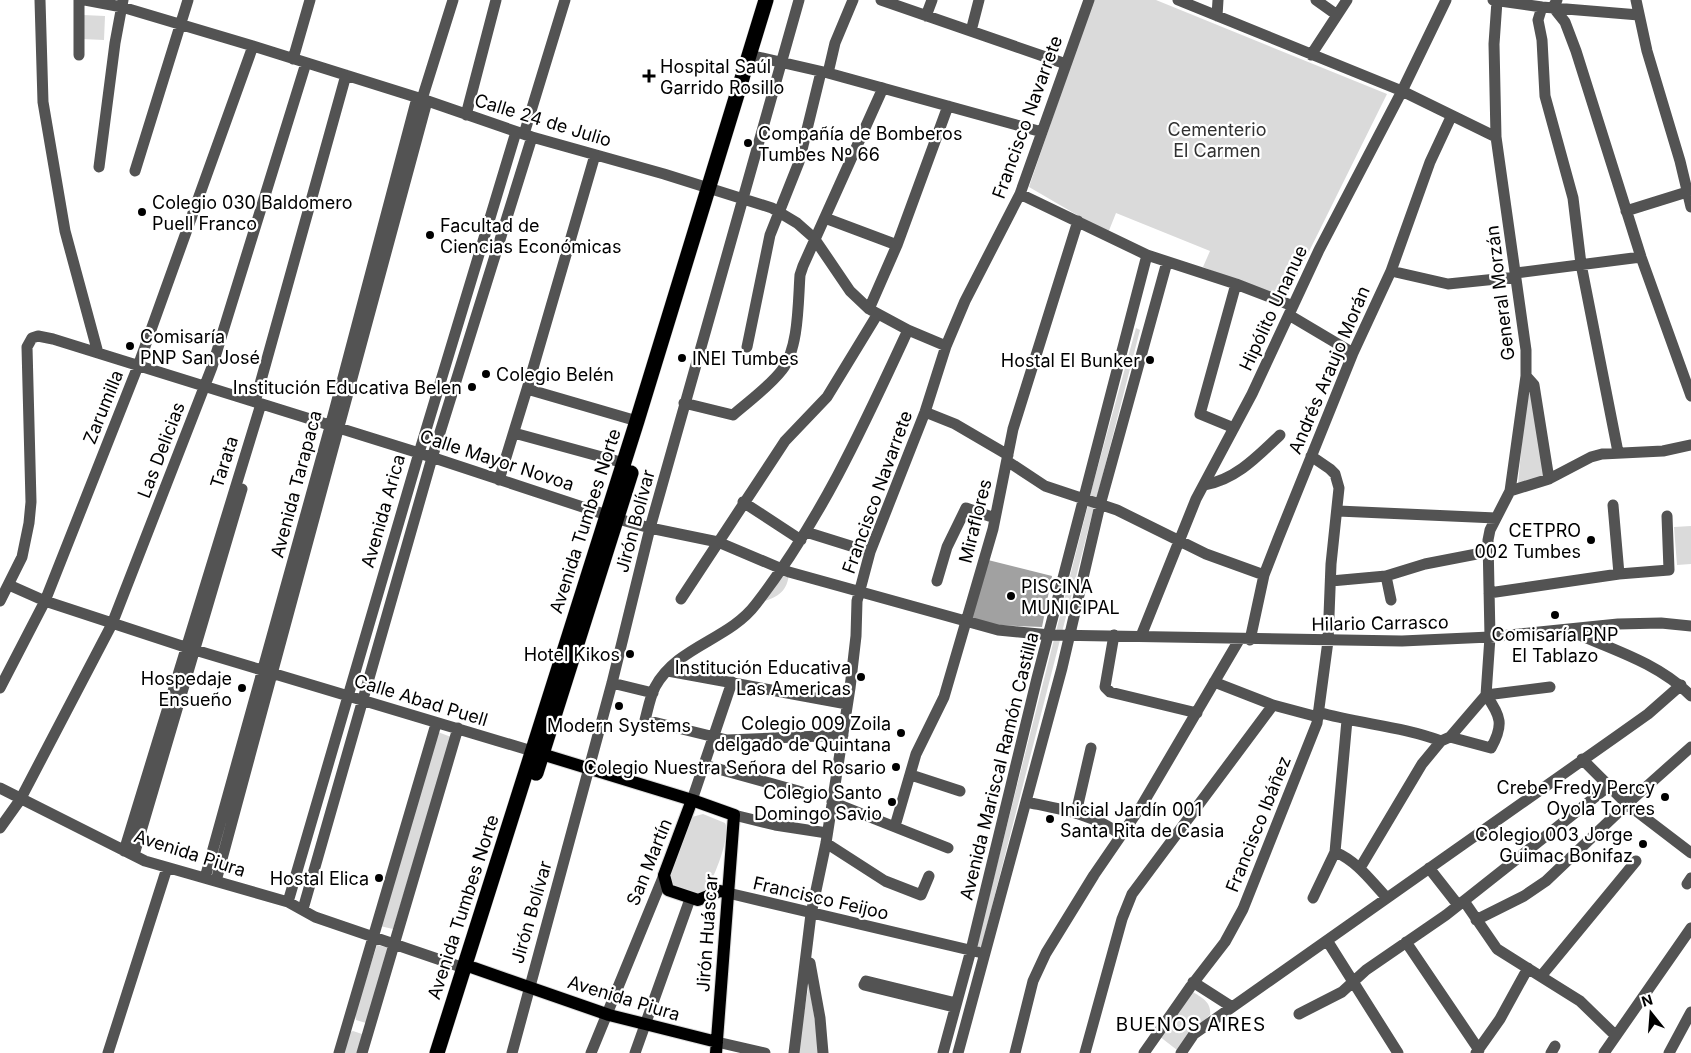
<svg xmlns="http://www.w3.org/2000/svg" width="1691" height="1053" font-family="Inter,sans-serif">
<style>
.green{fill:#dadada}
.water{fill:#a1a1a1}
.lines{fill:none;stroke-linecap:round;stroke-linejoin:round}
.major-casing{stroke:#dbdbdb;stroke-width:14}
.highway-casing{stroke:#dbdbdb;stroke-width:16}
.minor{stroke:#535353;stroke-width:11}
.major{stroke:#000;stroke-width:12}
.highway{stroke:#000;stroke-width:15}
.poi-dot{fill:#000;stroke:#fff;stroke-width:2}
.labels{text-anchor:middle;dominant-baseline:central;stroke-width:4.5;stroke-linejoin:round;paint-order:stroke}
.poi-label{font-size:18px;fill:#000;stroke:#fff;text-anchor:end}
.street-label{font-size:18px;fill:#000;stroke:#fff}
.park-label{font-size:18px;fill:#313131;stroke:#fff}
.neighbourhood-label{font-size:19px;letter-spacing:1px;fill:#000;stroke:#fff}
</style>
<rect width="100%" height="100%" fill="#fff"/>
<!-- green -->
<path class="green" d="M1093,0H1156L1387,94L1285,300L1203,267L1210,251L1116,213L1108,233L1029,187Z
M83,15L105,16L104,40L82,39Z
M1136,328L1140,330L1096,501L1089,499Z
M1529,386L1546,475L1518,484L1527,389Z
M1089,501L1095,503L980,953L975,952Z
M1691,526V564L1677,565L1674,527Z
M782,568L789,572C788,594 775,598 756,604Z
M438,732L451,737L393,929L380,926Z
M703,814L725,823C732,834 712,886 702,895L671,888L669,879L692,817Z
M377,945L389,948L366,1023L356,1020L355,1014Z
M809,984L820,1053H797Z
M1190,990C1200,997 1212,1001 1210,1015L1191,1032L1177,1050L1159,1036Z
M353,1031L362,1034L359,1053H343L350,1032Z"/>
<!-- water -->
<path class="water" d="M984,559L1052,576L1042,627L995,625L967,617Z"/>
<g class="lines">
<!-- major casing -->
<g class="major-casing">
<path id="major" d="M535,752L692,800L734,815L716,1053
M692,800L664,875L668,890L698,900L720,891L728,893
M474,968L609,1015L717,1042"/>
</g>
<!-- highway casing -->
<g class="highway-casing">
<path id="highway" d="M536,773L631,473
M437,1053L637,421L766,0"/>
</g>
<!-- minor -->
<path class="minor" d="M40,0L43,102L65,231L98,353
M85,0L122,7L253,46L422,99L532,137L664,174L772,208L797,223L814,238L850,291L869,309L908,330L946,346
M881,0L1066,64
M1178,0L1402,91L1496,137
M1316,0L1337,15
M1493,0L1542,7L1639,15
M1557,0L1553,7L1565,22L1576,51L1641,257L1691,396
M1636,0L1647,51L1680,161L1691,207
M1542,7L1538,20L1542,40L1545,96L1573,198L1581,264L1618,452
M926,16L932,0
M1217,16L1218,0
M971,31L979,0
M79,55V0
M1311,55L1347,0
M758,57L828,73L1042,132
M293,59L310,0
M828,73L835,43L853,0
M422,99L453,0
M466,115L496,0
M524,134L565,0
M99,167L115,43L123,0
M135,171L188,0
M1020,194L1147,255L1236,284L1293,306
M1626,211L1687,192
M825,218L897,245
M1391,271L1448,284L1516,277
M1516,273L1641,257
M869,309L897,245L948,106
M1289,315L1353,353
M747,347L770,235L799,162L821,72
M1526,376L1534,385L1549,479
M527,389L637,421
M255,402L346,75
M684,403L733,415C749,401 769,387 782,370C799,348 798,302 800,275L803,266L883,88
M925,412L955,424L1008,455
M1234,428L1200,414L1236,284
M514,433L624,463
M1007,461L1045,486L1117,510L1206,554L1264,575
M499,480L527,389L595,155
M1204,485C1235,480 1257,457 1280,435
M1510,491L1549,479L1591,457L1602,454L1663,451L1691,445
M743,502L801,540
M1613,505L1619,574
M1338,511L1496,518
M806,532L870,552
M1386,576L1391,600
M937,581L947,547L966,508L995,518
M1331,581L1386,576L1425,564L1487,552
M9,585L45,601L185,647L532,751
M1489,593L1619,574L1669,570L1667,516
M681,599L785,441L827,397L877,315
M0,601L22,557L29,523L31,502L27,347L32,338L38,336L53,339L419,453L622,520L650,528L718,542L789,572L998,630L1050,635L1402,641L1490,637L1618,624L1661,623L1691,626
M1570,631C1611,649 1659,663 1691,696
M1114,635L1105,687L1110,692L1197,713
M1141,636L1196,499L1252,394L1319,250L1402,91L1446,0
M1250,640L1264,575L1278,539L1353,353L1391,271L1430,162L1451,117
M668,671L847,704
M1214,682L1273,705L1318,717
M612,683L653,693
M0,688L45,601L138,366L253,46
M1486,695L1490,637L1488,540L1490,530L1510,491L1526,376V350L1496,137L1494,44L1497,1
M1318,712C1359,724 1401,726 1441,741
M843,735L727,740L645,720C648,709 650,697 655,687C677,646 729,640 756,604C821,520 864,425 908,330
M1450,737L1491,748C1504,725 1501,716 1486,695
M1582,759L1627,804L1691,853
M704,765L802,792
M911,775L960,791
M0,788L145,861L288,902L315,917L464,968H470
M692,800L732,682
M832,802L948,848
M1026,802C1059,809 1094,814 1121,835
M1076,813L1091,748
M734,815L775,825L827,833
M895,826L916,754L944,697L993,529L1013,429L1078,221
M0,828L20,800L112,624L212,367L306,63
M826,843L885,881L921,895L929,876
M124,851L261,404
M1335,852C1357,861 1371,881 1387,898
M134,855L242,489
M1360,868L1422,764L1441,741L1450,737L1486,695L1550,687
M1429,868L1458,905
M205,878L330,427L417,98
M216,881L427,101
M1687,884L1691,878
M728,893L978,952
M1313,898L1335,852L1347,720
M1464,901L1497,949L1580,1001L1616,1036
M288,902L419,453L516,132
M303,909L432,458L532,137
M1476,920L1524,896L1546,881L1627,804L1691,747
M1328,942L1398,1053
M1406,942L1479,1050
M810,963L820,1018L823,1053
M1542,975L1636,861
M1193,982L1232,1007
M954,1007L864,985L866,981L956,1003
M1299,1014L1342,992L1366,970L1446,915L1609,786
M717,1042L765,1053
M108,1053L167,868
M339,1053L436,724
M362,1053L458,728
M512,1053L612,683L650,528L799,0
M591,1053L664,875
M635,1053L690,899
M794,1053L811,914L826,843L850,688L856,636L857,601L870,552L925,412L946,346L965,301L1020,194L1089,0
M943,1053L971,950L1037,678L1147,255
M958,1053L1062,668L1100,505L1167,262
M1015,1053L1033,981L1046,953L1094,875L1142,805L1239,640
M1085,1053L1122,919L1132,894L1273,705
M1144,1053L1191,986L1225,942L1243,909L1317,723L1328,641L1331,564L1339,488L1335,474L1330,469L1311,456
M1181,1053L1194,1034L1617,736L1648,714L1681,685
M1476,1053L1500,1019L1528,968
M1551,1053L1555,1046
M1604,1053L1691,928
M1669,1053L1691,1012"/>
<!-- major -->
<use href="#major" class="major"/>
<!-- highway -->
<use href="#highway" class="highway"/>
</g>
<!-- markers -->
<g class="poi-dot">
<path d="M646.5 68.5h5v5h5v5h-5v5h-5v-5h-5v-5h5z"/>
<circle cx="748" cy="143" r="5"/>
<circle cx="142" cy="212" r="5"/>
<circle cx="430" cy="235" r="5"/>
<circle cx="130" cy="346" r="5"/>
<circle cx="682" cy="358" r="5"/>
<circle cx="1150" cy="360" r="5"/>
<circle cx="486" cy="374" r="5"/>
<circle cx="472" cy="387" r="5"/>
<circle cx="1591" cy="540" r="5"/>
<circle cx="1011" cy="596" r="5"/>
<circle cx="1555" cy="615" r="5"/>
<circle cx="630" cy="654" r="5"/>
<circle cx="861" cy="677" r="5"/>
<circle cx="242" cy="688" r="5"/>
<circle cx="619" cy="706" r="5"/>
<circle cx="901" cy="733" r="5"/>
<circle cx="896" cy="767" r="5"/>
<circle cx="1665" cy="797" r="5"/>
<circle cx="892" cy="802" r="5"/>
<circle cx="1050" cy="819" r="5"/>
<circle cx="1643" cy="844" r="5"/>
<circle cx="379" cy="878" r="5"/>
</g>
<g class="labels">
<!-- poi labels -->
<g class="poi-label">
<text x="660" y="66" text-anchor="start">Hospital Saúl<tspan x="660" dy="21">Garrido Rosillo</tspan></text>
<text x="758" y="133" text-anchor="start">Compañía de Bomberos<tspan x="758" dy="21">Tumbes Nº 66</tspan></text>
<text x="152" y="202" text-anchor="start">Colegio 030 Baldomero<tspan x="152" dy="21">Puell Franco</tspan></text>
<text x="440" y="225" text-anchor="start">Facultad de<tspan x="440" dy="21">Ciencias Económicas</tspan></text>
<text x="140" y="336" text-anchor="start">Comisaría<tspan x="140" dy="21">PNP San José</tspan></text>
<text x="692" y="358" text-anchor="start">INEI Tumbes</text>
<text x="1140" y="360">Hostal El Bunker</text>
<text x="496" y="374" text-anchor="start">Colegio Belén</text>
<text x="462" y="387">Institución Educativa Belen</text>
<text x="1581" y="530">CETPRO<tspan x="1581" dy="21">002 Tumbes</tspan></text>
<text x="1021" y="586" text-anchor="start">PISCINA<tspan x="1021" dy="21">MUNICIPAL</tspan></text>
<text x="1555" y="634" text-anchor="middle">Comisaría PNP<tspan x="1555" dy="21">El Tablazo</tspan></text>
<text x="620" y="654">Hotel Kikos</text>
<text x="851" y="667">Institución Educativa<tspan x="851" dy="21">Las Americas</tspan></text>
<text x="232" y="678">Hospedaje<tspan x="232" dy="21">Ensueño</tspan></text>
<text x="891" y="723">Colegio 009 Zoila<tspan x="891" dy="21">delgado de Quintana</tspan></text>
<text x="619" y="725" text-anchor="middle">Modern Systems</text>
<text x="886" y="767">Colegio Nuestra Señora del Rosario</text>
<text x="1655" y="787">Crebe Fredy Percy<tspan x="1655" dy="21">Oyola Torres</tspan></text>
<text x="882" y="792">Colegio Santo<tspan x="882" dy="21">Domingo Savio</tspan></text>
<text x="1060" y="809" text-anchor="start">Inicial Jardín 001<tspan x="1060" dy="21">Santa Rita de Casia</tspan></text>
<text x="1633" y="834">Colegio 003 Jorge<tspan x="1633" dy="21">Guimac Bonifaz</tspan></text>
<text x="369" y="878">Hostal Elica</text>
</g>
<!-- street labels -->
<g class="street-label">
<text transform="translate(1027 117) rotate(-70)">Francisco Navarrete</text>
<text transform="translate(543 120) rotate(17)">Calle 24 de Julio</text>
<text transform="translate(1500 293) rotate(-97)">General Morzán</text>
<text transform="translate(1273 308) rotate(-65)">Hipólito Unanue</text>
<text transform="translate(1329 370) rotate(-67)">Andrés Araujo Morán</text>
<text transform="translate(103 407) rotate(-68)">Zarumilla</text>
<text transform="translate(161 450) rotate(-69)">Las Delicias</text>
<text transform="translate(497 460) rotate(18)">Calle Mayor Novoa</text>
<text transform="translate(224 462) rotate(-72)">Tarata</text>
<text transform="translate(296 484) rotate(-75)">Avenida Tarapaca</text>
<text transform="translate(877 492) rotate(-70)">Francisco Navarrete</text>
<text transform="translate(383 511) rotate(-74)">Avenida Arica</text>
<text transform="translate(585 521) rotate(-72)">Avenida Tumbes Norte</text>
<text transform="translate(635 521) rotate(-75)">Jirón Bolívar</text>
<text transform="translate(975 521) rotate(-76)">Miraflores</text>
<text transform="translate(1380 623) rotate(-1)">Hilario Carrasco</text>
<text transform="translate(421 700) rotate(17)">Calle Abad Puell</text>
<text transform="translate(999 766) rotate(-76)">Avenida Mariscal Ramón Castilla</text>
<text transform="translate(1258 824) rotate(-68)">Francisco Ibáñez</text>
<text transform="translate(190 853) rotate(18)">Avenida Piura</text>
<text transform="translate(649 862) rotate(-68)">San Martín</text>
<text transform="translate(821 898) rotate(13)">Francisco Feijoo</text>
<text transform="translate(463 907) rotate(-72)">Avenida Tumbes Norte</text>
<text transform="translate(531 912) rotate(-74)">Jirón Bolívar</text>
<text transform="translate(707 933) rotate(-86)">Jirón Huáscar</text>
<text transform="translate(624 998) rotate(17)">Avenida Piura</text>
</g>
<!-- park labels -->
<g class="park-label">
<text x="1217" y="129">Cementerio<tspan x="1217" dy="21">El Carmen</tspan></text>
</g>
<!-- neighbourhood labels -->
<g class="neighbourhood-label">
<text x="1191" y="1024">BUENOS AIRES</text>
</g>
</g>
<!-- north arrow -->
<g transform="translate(1651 1013) rotate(343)" stroke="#ffffff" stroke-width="4" paint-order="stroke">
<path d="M0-4L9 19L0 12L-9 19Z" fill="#000000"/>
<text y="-8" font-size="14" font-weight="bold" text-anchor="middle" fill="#000000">N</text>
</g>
</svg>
